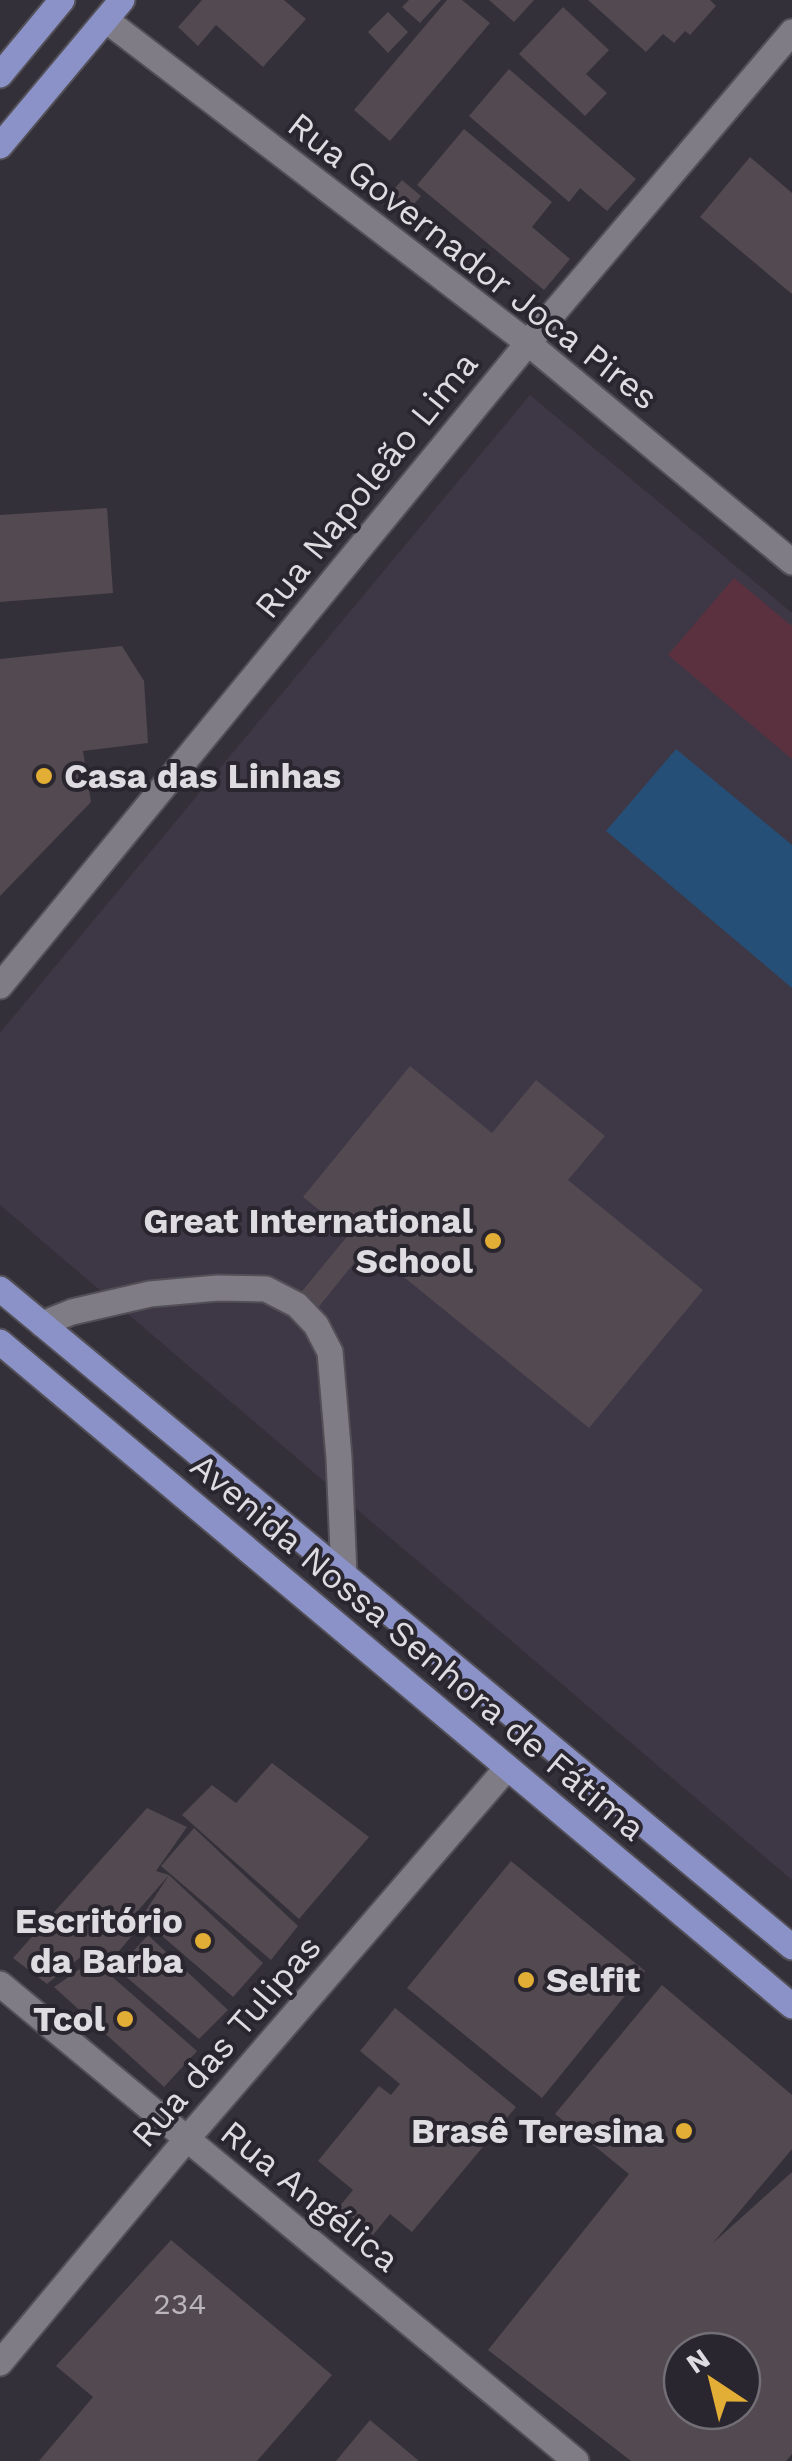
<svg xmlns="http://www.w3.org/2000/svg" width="792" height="2461" font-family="'Work Sans',sans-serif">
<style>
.built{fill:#3e3846}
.green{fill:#5c313f}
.water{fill:#254f76}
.building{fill:#524951;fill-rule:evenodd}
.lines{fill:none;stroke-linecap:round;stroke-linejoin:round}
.minor-casing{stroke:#524f56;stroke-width:29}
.major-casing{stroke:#524f56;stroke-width:29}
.minor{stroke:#807c86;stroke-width:25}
.major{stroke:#8b92c7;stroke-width:25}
.poi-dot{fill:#e3ae35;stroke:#2a262f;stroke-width:4}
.labels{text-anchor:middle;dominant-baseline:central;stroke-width:8;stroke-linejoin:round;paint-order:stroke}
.number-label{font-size:30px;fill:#bbb6bd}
.street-label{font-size:35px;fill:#dedbe1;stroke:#2a262f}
.poi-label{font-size:35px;font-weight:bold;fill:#dedbe1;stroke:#2a262f;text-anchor:end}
</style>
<rect width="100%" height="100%" fill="#343039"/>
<!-- built -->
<path class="built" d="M530,395L792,613V1880L0,1205V1033Z"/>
<!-- green -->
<path class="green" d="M734,578L792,626V759L668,655Z"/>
<!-- water -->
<path class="water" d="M676,749L792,845V988L606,831Z"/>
<!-- building -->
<path class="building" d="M202,0H284L306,19L263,67L216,25L198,46L178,27Z
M409,0H441L420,23L402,7Z
M447,0H462L490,23L390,141L354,110Z
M489,0H534L514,22Z
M588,0H710L716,6L690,35L685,31L674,43L663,34L646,52Z
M563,7L609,50L586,74L607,93L585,116L519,54Z
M388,12L408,32L388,53L368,32Z
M509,69L636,179L607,211L580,188L569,202L469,116Z
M464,129L552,202L532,227L570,259L544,290L417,185Z
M750,157L792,193V294L700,217Z
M402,180L421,196L403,217L384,201Z
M107,508L113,593L0,602V515Z
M122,646L144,681L148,743L83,751L91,802L0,896V659Z
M410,1066L492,1133L536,1080L605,1136L568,1180L703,1290L589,1428L367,1247L317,1309L299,1295L349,1234L303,1197Z
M272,1763L369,1837L299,1919L182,1815L212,1785L236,1803Z
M147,1808L187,1827L156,1871L169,1875L263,1963L233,1997L141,1918L169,1875L135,1914L141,1925L109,1963L92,1948L47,1984L13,1958Z
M194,1828L298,1926L271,1960L161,1866Z
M511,1861L645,1971L542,2098L407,1988Z
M148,1935L228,2010L199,2039L117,1969Z
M93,1960L197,2051L164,2087L54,1987Z
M662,1985L792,2095V2149L713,2243L792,2172V2454L786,2461H631L488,2350L629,2174L555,2114ZM682,2351H742V2411H682Z
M395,2008L516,2107L412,2232L390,2214L373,2235L339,2207L353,2190L318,2161L379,2086L391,2095L400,2084L360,2051Z
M171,2240L332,2375L257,2461H39L93,2397L56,2366Z
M370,2420L419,2461H336Z"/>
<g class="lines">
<!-- minor casing -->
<g class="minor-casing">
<path id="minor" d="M106,20L528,343L792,562
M0,986L528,343L792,32
M42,1324L72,1312L150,1294L218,1288L266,1289L297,1305L316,1325L330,1352L339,1458L344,1574
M0,1984L576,2461
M0,2363L186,2140L507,1768"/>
</g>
<!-- major casing -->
<g class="major-casing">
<path id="major" d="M0,75L62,0
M0,146L122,0
M0,1289L792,1947
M0,1342L792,2006"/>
</g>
<!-- minor -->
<use href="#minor" class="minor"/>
<!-- major -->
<use href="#major" class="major"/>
</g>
<!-- markers -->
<g class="poi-dot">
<circle cx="44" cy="776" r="10"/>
<circle cx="493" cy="1241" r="10"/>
<circle cx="203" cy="1941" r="10"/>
<circle cx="526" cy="1980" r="10"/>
<circle cx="125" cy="2019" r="10"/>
<circle cx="684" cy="2131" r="10"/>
</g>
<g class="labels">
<!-- number labels -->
<g class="number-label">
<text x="180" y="2303">234</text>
</g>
<!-- street labels -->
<g class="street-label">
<text transform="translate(473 261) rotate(38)">Rua Governador Joca Pires</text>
<text transform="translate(366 485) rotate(-51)">Rua Napoleão Lima</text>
<text transform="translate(418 1647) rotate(40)">Avenida Nossa Senhora de Fátima</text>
<text transform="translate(226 2041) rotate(-49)">Rua das Tulipas</text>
<text transform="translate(310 2196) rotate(39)">Rua Angélica</text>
</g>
<!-- poi labels -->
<g class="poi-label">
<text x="64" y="776" text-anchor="start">Casa das Linhas</text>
<text x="473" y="1221">Great International<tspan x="473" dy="40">School</tspan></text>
<text x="183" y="1921">Escritório<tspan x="183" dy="40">da Barba</tspan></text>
<text x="546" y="1980" text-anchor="start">Selfit</text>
<text x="105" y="2019">Tcol</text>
<text x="664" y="2131">Brasê Teresina</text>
</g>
</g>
<!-- north arrow -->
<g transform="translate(712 2381) rotate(325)"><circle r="48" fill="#2a262f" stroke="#726e76" stroke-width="2.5"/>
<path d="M0-8L18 38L0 25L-18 38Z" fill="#e3ae35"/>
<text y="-15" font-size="28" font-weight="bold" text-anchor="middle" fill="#dedbe1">N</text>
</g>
</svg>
